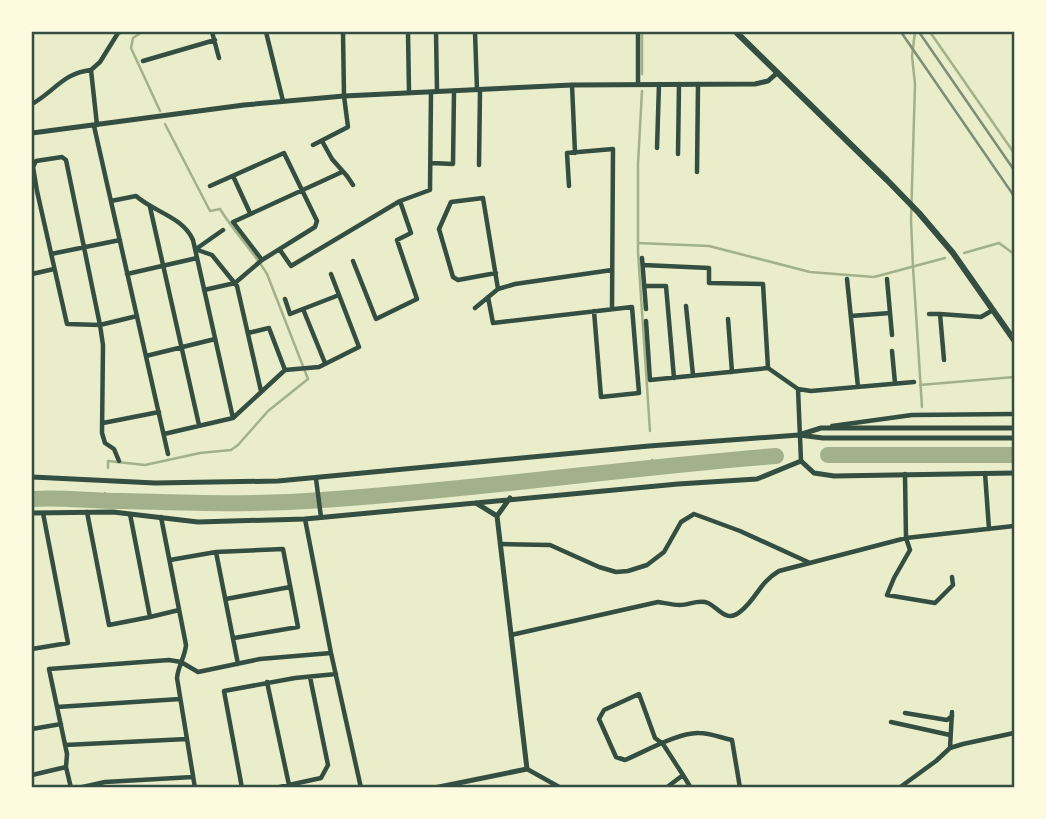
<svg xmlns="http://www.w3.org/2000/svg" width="1046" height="819" font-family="Inter,sans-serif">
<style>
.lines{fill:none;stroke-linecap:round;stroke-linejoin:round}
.stream{stroke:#a3b18a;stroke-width:2.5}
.river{stroke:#a3b18a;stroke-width:16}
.minor{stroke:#344e41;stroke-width:4.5}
.tertiary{stroke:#344e41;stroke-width:5}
.secondary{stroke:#344e41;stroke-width:6}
.rail{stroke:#7c8e77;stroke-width:2.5}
.neatline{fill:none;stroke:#344e41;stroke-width:2.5}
</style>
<rect width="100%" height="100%" fill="#e9edc9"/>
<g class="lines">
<!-- stream -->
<path class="stream" d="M142,32L133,38L131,48L160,111
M642,32V74
M915,32L912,56L915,84L911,220L913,267L922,407
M930,32L1014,153
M642,91L638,164V252L650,431
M638,243L709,246L810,272L874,277L945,258
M964,253L999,243L1014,254
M920,385L1014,377
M922,448V455
M652,460V467
M108,468V461L145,465L200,453L231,450L238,445L268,411L308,379L267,274C253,251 234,232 220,209L210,211L165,124
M105,501V493"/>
<!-- river -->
<path class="river" d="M828,455H1014
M32,499C62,497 91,501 121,501C189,503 255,505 322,500C474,490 624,468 776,456"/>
<!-- minor -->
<path class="minor" d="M212,32L219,58
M266,32L283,101
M408,32L409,92
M436,32L437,91
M475,32L477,90
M143,61L215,40
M638,83V32
M572,85L575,153
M32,104C55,91 63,73 91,70
M97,125L91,70L100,62L118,33L120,32
M94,126L168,454
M322,141L332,159L347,176L353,185
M313,145L348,127L344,96L343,32
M657,148L659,84
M678,154L679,84
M431,163L453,164L454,91
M479,165L480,90
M697,172L698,84
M233,176L250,213
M569,186L567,153L613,149L612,309
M111,201L136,196C154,212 183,217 193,240L233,418
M150,207L199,425
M195,249L212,255L237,286L261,391
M196,249L223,230
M280,250L291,266L400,201
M51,254L120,240
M642,258L646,309
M262,260L233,222L342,172
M353,261L376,319L417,299L397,240L411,233L400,201L430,190L431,92
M643,265L709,268V283L763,284L768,368
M496,273L458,280L453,277L439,229L451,202L483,198L498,289
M32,274L54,269
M127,274L197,258
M847,279L858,387
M887,279L892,335
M645,286H666L674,378
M204,290L235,283L262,260L315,227L317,221L284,153L210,186
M488,297L493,323L632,307L639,393L601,397L594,311
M285,299L290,314L339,295
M686,306L693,375
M475,308L498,289L515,284L612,270
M303,309L325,363
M929,314H940
M851,316L890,313
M728,319L732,372
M646,321L650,380L768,368L798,389L801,461
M248,333L269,328L285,370
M892,351L895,383
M146,356L215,339
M944,360L940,314L981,317L993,310
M798,389L811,391L914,382
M103,423L159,412
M832,426L912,415L1014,414
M164,434L233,418L285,370L319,367L359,347L331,274
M119,461L114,449L105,443L102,433L103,345L100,325L66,160L62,157L36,161L33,167L37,191L67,324L100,325L137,316
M985,473L989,529
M905,474L906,538L910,550L894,578L887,595L935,603L953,585L952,577
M316,479L321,517
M87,512L109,625L150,617L130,514
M161,517L186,645C185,657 178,666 177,678L195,788
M305,519L331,653L361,788
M500,544L550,545L599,567L616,572L628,571L647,565L664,552L681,522L694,514L740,531L808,562
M216,552L238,664
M170,560L216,552L283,549L298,627L234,638
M226,599L290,587
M150,617L179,610
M511,635L658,602C665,603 673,605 680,605C689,605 699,599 708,603C719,608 726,624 741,611C757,598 759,583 779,571L906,538L1014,526
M32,649L68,643L43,513
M267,682L289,785
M57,707L180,699
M905,713L947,720L952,716
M891,722L950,735
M32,726V729L61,724
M65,745L187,739
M950,748L952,712
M527,769L561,788
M32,775L66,767
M683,775L663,744L655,738L639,694L604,710L599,719L616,757L625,760C644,752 679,732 699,733C710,733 722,738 732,740L740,788
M71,788L66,767L67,754L49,669L169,660L181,662L198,672L260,659L331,653
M78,788L105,782L193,777
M242,788L224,691L295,678L336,674
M275,788L321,778L328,765L310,677
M666,788L683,775L691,788
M899,788L936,761L950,748L963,744L1014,733"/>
<!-- tertiary -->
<path class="tertiary" d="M32,133L244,105L344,96L572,85L755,84L768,81L777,73
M802,434L821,428H1014
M32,477L155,483L278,481L649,446L799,435L823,438H1014
M476,503L497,516
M32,513L113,512L198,522L305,519L678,484L757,479L801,461L814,473L834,476L1014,473
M434,788L527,769L497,516L510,498"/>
<!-- secondary -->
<path class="secondary" d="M736,32L887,180L919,213L953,253L1014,340"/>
<!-- rail -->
<path class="rail" d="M901,32L1014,196
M919,32L1014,170"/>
</g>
<!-- border -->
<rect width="1046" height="819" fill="none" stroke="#fefae0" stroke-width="66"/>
<rect x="33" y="33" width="980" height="753" class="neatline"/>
</svg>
